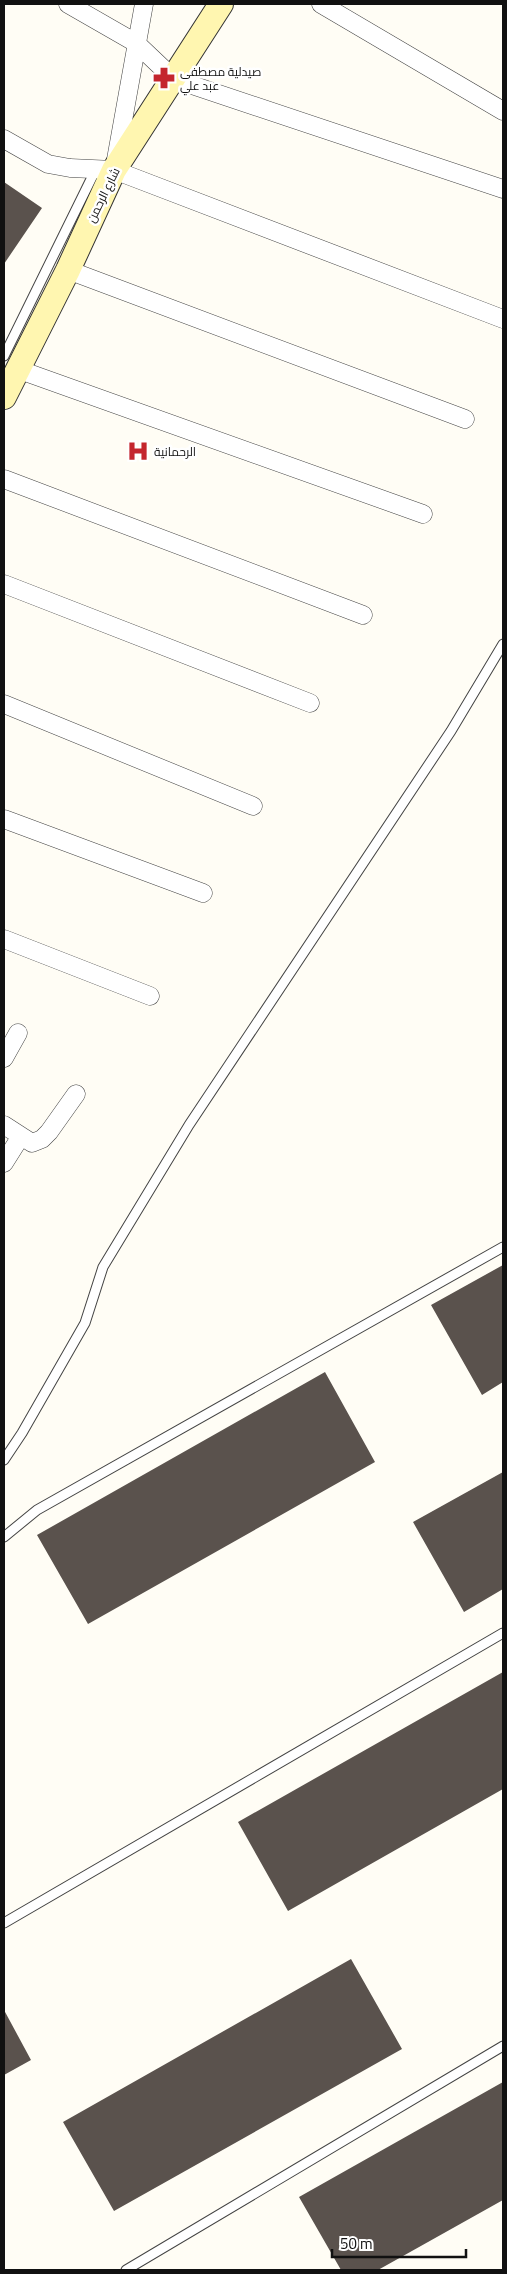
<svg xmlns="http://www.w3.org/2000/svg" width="507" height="2274" font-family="Georgia,Cairo,serif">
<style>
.building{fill:#5a524d}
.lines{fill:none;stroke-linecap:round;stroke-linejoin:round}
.lane-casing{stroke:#444;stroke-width:11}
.street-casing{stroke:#444;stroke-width:19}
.secondary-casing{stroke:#333;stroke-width:26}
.lane{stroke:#fff;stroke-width:9}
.street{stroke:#fff;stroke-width:18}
.secondary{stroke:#fff6b0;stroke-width:24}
.labels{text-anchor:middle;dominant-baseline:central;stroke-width:5;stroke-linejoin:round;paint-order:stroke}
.poi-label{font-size:12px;fill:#111;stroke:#fff;text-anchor:start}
.street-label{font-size:12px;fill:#111;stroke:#fff}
</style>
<rect width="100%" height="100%" fill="#fffdf5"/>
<!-- building -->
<path class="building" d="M4,182L42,208L4,264Z
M503,1265V1382L482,1395L431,1305Z
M325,1372L375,1462L88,1624L37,1535Z
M503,1472V1589L464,1612L413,1522Z
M503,1672V1789L288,1911L238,1822Z
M351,1959L402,2049L114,2211L63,2122Z
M4,2010L31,2060L4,2075Z
M503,2082V2200L378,2270H341L299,2197Z"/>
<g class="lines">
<!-- lane casing -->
<g class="lane-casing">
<path id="lane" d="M4,356L96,169
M4,1460L22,1433L85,1323L103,1267L189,1125L451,731L503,644
M4,1537L37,1510L503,1247
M4,1923L503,1633
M126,2270L503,2046"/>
</g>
<!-- street casing -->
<g class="street-casing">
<path id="street" d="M68,4L136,43L174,79L503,189
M321,4L503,111
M4,139L48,164L70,168L114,170L503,319
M115,165L144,4
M68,270L465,419
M17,369L423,514
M4,479L363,615
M4,584L310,703
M4,704L253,806
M4,819L203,893
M4,939L150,996
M4,1058L18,1033
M4,1125L21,1136L4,1163
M21,1136L32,1143L42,1139L49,1132L76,1094"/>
</g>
<!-- secondary casing -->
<g class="secondary-casing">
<path id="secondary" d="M4,397L68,270L114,170L221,4"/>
</g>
<!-- lane -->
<use href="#lane" class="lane"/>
<!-- street -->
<use href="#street" class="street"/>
<!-- secondary -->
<use href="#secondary" class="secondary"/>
</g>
<!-- icons -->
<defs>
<g id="pharmacy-bare" transform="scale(1.725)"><path d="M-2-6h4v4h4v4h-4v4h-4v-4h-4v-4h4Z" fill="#c4262e" stroke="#fff" stroke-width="2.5" paint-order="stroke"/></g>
<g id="hospital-bare" transform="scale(1.725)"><path d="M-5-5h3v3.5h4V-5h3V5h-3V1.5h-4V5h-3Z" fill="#c4262e" stroke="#fff" stroke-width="2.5" paint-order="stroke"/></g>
</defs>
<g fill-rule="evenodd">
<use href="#pharmacy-bare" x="164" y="78"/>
<use href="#hospital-bare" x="138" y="451"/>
</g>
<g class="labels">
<!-- poi labels -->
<g class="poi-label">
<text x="180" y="71">صيدلية مصطفى<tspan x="180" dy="14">عبد علي</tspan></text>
<text x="154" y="451">الرحمانية</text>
</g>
<!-- street labels -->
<g class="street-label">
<text transform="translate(103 195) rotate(-64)">شارع الرحمن</text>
</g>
</g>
<!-- border -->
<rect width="507" height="2274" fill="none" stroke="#111111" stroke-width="10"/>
<!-- scale -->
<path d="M332 2249v8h134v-8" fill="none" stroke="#111111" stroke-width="2.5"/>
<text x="340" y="2249" font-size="15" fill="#111111" stroke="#ffffff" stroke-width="4" paint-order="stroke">50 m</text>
</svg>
